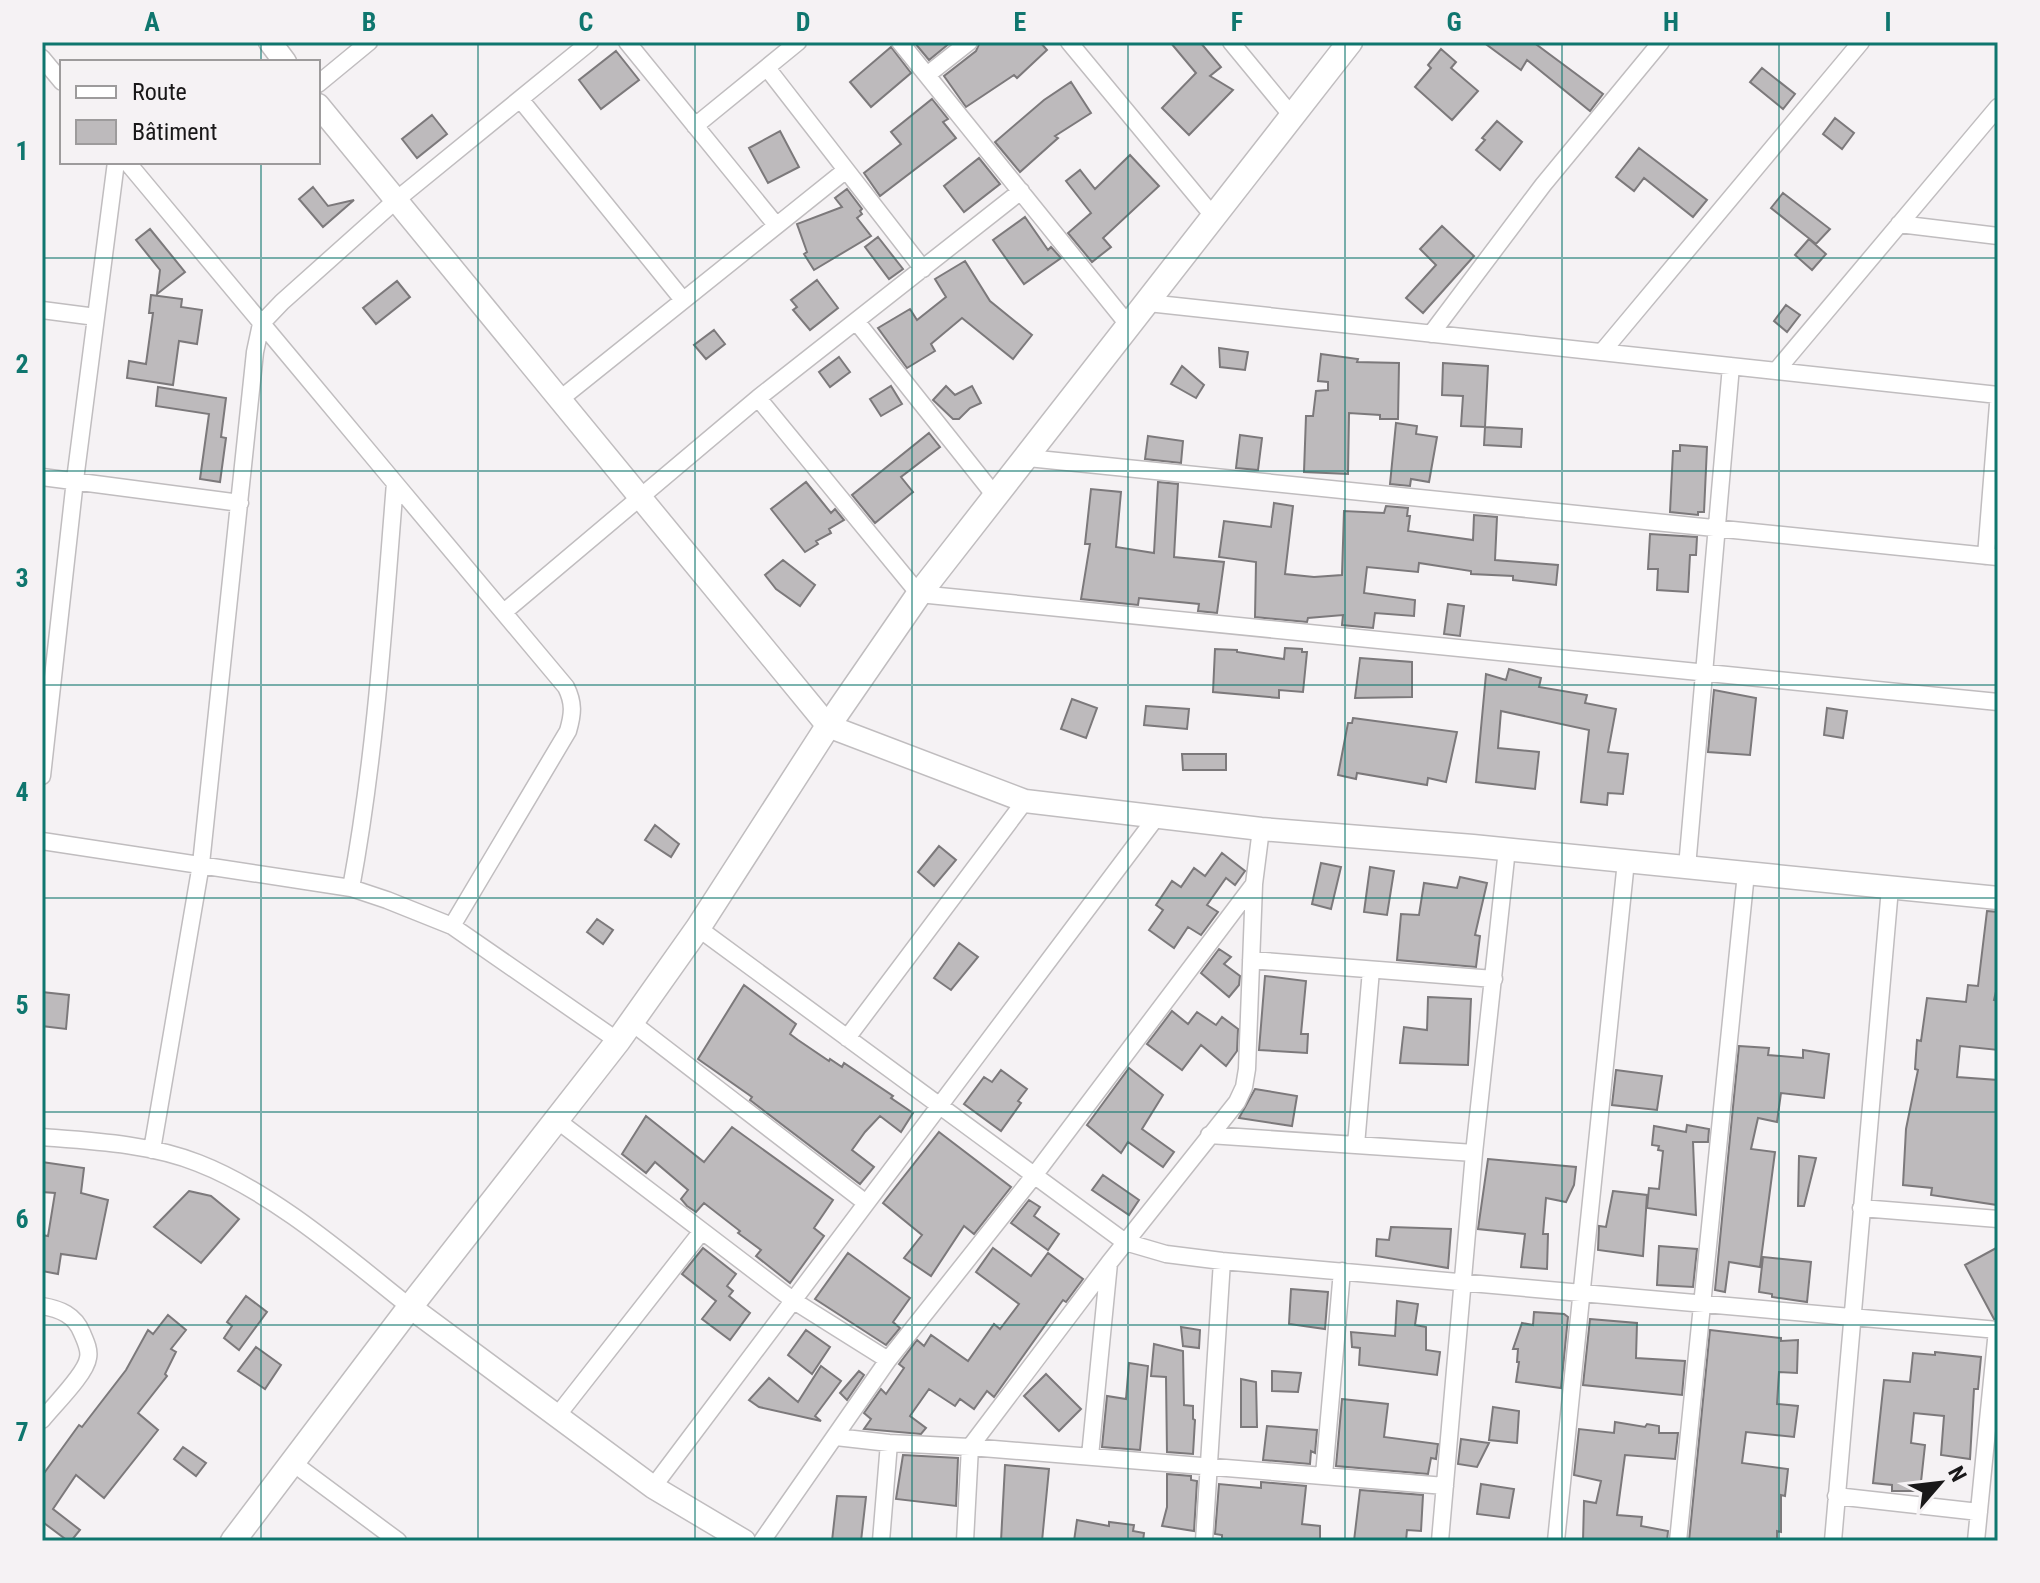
<svg xmlns="http://www.w3.org/2000/svg" width="2040" height="1583" font-family="'Roboto Condensed',sans-serif">
<style>
.building{fill:#bdbabc;stroke:#7c797b;stroke-width:2}
.lines{fill:none;stroke-linecap:round;stroke-linejoin:round}
.minor-casing{stroke:#c0bdbf;stroke-width:19}
.tertiary-casing{stroke:#c0bdbf;stroke-width:25}
.secondary-casing{stroke:#c0bdbf;stroke-width:27}
.minor{stroke:#fff;stroke-width:16}
.tertiary{stroke:#fff;stroke-width:22}
.secondary{stroke:#fff;stroke-width:24}
.grid{fill:none;stroke:#0f766e;stroke-width:2;stroke-opacity:0.55}
.neatline{fill:none;stroke:#0f766e;stroke-width:3}
.grid-label{font-size:26px;text-anchor:middle;font-weight:bold;fill:#0f766e}
</style>
<rect width="100%" height="100%" fill="#f5f2f4"/>
<!-- building -->
<path class="building" d="M914,42H951L929,60Z
M980,42H1040L1047,50L1017,78L1014,75L966,107L944,76L976,51Z
M1170,42H1200L1221,67L1210,76L1233,90L1189,135L1162,108L1196,73Z
M1483,42H1533L1603,94L1590,111L1527,60L1521,70Z
M891,47L911,73L871,107L850,82Z
M1441,49L1456,62L1451,68L1478,91L1452,120L1415,87L1431,68L1428,65Z
M616,51L639,80L601,109L579,80Z
M1762,68L1795,94L1783,109L1750,82Z
M1071,82L1091,113L1055,136L1058,138L1020,172L995,142L1044,100Z
M932,99L948,119L943,122L956,138L880,196L864,173L901,144L891,132Z
M432,115L447,134L417,158L402,139Z
M1835,118L1854,133L1842,149L1823,134Z
M1497,121L1522,142L1500,170L1476,150L1485,140L1482,138Z
M780,131L799,167L768,183L749,148Z
M1639,148L1707,200L1693,217L1644,178L1634,191L1616,177Z
M1130,155L1159,186L1103,238L1111,247L1092,262L1068,233L1091,213L1066,181L1080,170L1095,189Z
M979,158L1000,184L964,212L944,186Z
M313,187L328,206L354,200L323,227L299,199Z
M847,189L862,209L860,211L862,214L857,218L871,236L814,270L804,254L807,252L797,224L842,207L835,198Z
M1783,193L1830,229L1816,244L1771,208Z
M1025,217L1048,250L1051,247L1061,258L1024,284L993,240Z
M1442,226L1474,256L1423,313L1406,298L1436,265L1420,249Z
M150,229L185,272L157,294L160,270L136,240Z
M878,237L903,269L889,279L865,247Z
M1809,239L1826,254L1812,270L1795,255Z
M965,261L990,301L1032,335L1013,359L962,318L931,344L935,351L907,368L878,328L910,309L917,320L946,297L935,279Z
M817,280L838,308L810,330L793,310L797,307L791,300Z
M397,281L410,297L376,324L363,308Z
M151,295L182,299L181,307L202,310L197,344L179,341L173,385L127,378L129,361L146,364L153,313H149Z
M1786,305L1800,315L1787,332L1774,321Z
M714,330L725,344L706,359L694,345Z
M1219,348L1248,352L1245,370L1220,367Z
M1321,354L1358,359L1357,362L1399,363L1398,419H1380V415L1349,413L1348,474L1304,472L1306,416H1313L1316,391L1328,390V382L1318,381Z
M839,357L850,372L830,387L819,372Z
M1443,363L1488,366L1485,427L1461,426L1463,396L1442,395Z
M1182,366L1204,385L1196,398L1171,384Z
M891,386L902,404L881,416L870,399Z
M946,386L955,395L972,386L981,403L970,408L959,419H953L933,400Z
M158,387L226,398L221,437L226,438L220,482L200,479L209,414L156,406Z
M1396,423L1417,426L1416,434L1437,437L1429,482L1411,479L1410,486L1390,484Z
M1485,427L1522,429L1521,447L1484,445Z
M929,433L940,447L901,477L913,492L875,523L852,495Z
M1240,435L1262,438L1258,470L1236,468Z
M1148,436L1183,441L1181,463L1145,459Z
M1680,445L1707,447L1704,512H1698V515L1670,512L1673,451H1680Z
M806,482L831,513L835,509L844,520L829,529L831,533L816,541L818,544L805,552L771,509Z
M1158,482L1178,484L1174,557L1224,562L1217,613L1198,611L1199,604L1139,598L1138,605L1081,599L1090,544H1085L1091,489L1121,492L1116,547L1154,553Z
M1274,503L1293,506L1285,574L1314,577L1342,575L1344,511L1384,513L1386,506L1408,508L1407,516H1410L1408,531L1473,540L1474,515L1497,517L1495,560L1558,565L1556,585L1513,580V576L1471,574V571L1419,563L1418,572L1367,567L1364,593L1415,600L1414,616L1375,613L1373,628L1342,625L1343,615L1308,618L1307,622L1255,617L1256,562L1219,557L1224,521L1271,527Z
M1650,534L1697,537L1696,555H1690L1688,592L1657,590L1658,569H1648Z
M783,560L815,585L800,606L776,589L765,575Z
M1448,604L1464,606L1460,636L1444,634Z
M1285,648L1302,649V652H1307L1303,692L1279,690V698L1213,692L1215,649L1237,650V652L1284,659Z
M1360,658L1412,662V697L1355,698Z
M1509,669L1541,678L1539,687L1587,695L1585,703L1616,709L1608,752L1628,754L1623,794L1608,793L1607,805L1581,802L1589,730L1501,711L1498,748L1539,752L1535,789L1476,782L1486,674L1506,680Z
M1714,690L1756,698L1750,755L1708,752Z
M1072,699L1097,708L1086,738L1061,729Z
M1146,706L1189,709L1187,729L1144,725Z
M1827,708L1847,711L1843,738L1824,735Z
M1353,718L1457,732L1446,782L1428,778L1427,785L1357,773L1356,779L1338,775L1348,723H1352Z
M1182,754H1226V770H1183Z
M655,825L679,844L671,857L645,840Z
M939,846L956,860L934,886L918,872Z
M1222,853L1245,871L1235,885L1226,878L1207,905L1218,912L1201,935L1188,927L1174,948L1149,930L1163,910L1156,905L1172,881L1181,887L1194,868L1205,876Z
M1321,863L1341,867L1331,909L1312,904Z
M1370,867L1394,871L1387,915L1364,912Z
M1460,877L1487,883L1475,935L1480,936L1476,967L1397,960L1401,914L1419,915L1424,883L1457,888Z
M1987,911L1998,912V983L1994,1000L1998,1001V1050L1960,1046L1957,1077L1998,1080L1997,1205L1931,1195L1932,1188L1903,1185L1906,1129L1918,1070L1915,1069L1917,1040L1921,1041L1927,998L1966,1002L1968,985L1978,986Z
M597,919L613,930L603,944L587,932Z
M959,943L978,957L951,990L934,978Z
M1219,949L1231,957L1224,964L1240,976L1239,985L1229,997L1201,973Z
M1265,976L1306,981L1301,1034H1308L1307,1053L1259,1050Z
M744,985L796,1024L790,1034L798,1040L829,1061L830,1059L842,1067L844,1063L893,1096L891,1098L913,1113L901,1132L880,1116L865,1132L852,1150L874,1167L860,1184L750,1100L752,1097L698,1059Z
M42,992L69,995L66,1029L42,1026Z
M1428,997L1471,999L1468,1065L1400,1063L1404,1027L1427,1030Z
M1172,1011L1188,1024L1197,1012L1216,1025L1222,1017L1238,1029L1237,1051L1226,1066L1201,1045L1182,1070L1147,1044Z
M1739,1046L1769,1048L1768,1055L1803,1058V1050L1829,1054L1824,1098L1781,1093L1777,1122L1758,1118L1751,1149L1775,1152L1760,1267L1729,1262L1725,1292L1715,1290Z
M1129,1068L1163,1095L1142,1129L1174,1152L1163,1167L1128,1142L1121,1153L1087,1125Z
M1001,1070L1027,1089L1018,1101L1021,1103L1001,1131L964,1104L984,1077L992,1082Z
M1616,1070L1662,1076L1657,1110L1612,1105Z
M1255,1089L1297,1096L1292,1126L1239,1118Z
M646,1116L704,1162L732,1127L833,1200L814,1228L824,1236L790,1283L756,1256L761,1250L738,1233L740,1231L704,1203L696,1212L687,1206L681,1199L688,1190L655,1162L646,1173L622,1154Z
M1687,1125L1709,1129L1708,1142H1693L1696,1215L1647,1208L1649,1188L1659,1189L1663,1151L1658,1150L1659,1146L1652,1145L1654,1126L1686,1132Z
M939,1132L1011,1187L974,1234L964,1226L931,1276L904,1258L922,1235L883,1203Z
M1799,1156L1816,1158L1804,1206H1798Z
M1488,1159L1576,1167L1574,1185L1566,1202L1546,1198L1543,1234H1548L1547,1269L1521,1267L1525,1234L1478,1229Z
M42,1162L84,1168L81,1193L108,1200L96,1259L61,1254L58,1274L42,1271V1235L48,1236L55,1193L42,1192Z
M1103,1175L1139,1200L1129,1215L1092,1190Z
M189,1191L211,1196L239,1219L201,1263L154,1227Z
M1613,1191L1647,1195L1643,1256L1598,1250L1599,1226L1606,1227Z
M1029,1200L1040,1207L1034,1216L1059,1234L1048,1250L1011,1223Z
M1391,1227L1451,1229L1448,1268L1376,1256L1377,1239L1389,1240Z
M1659,1246L1697,1249L1693,1287L1657,1285Z
M1998,1247V1319H1994L1965,1265Z
M703,1248L736,1274L727,1286L733,1291L729,1296L750,1313L730,1340L702,1319L716,1301L682,1274Z
M993,1248L1031,1276L1048,1253L1083,1279L1066,1302L1063,1300L994,1397L987,1391L974,1409L960,1399L955,1406L929,1389L910,1416L926,1428L921,1434L864,1429L871,1419L864,1413L881,1389L886,1394L904,1368L899,1364L917,1340L924,1346L931,1335L968,1361L994,1324L1000,1329L1019,1304L976,1272Z
M848,1253L910,1298L893,1322L900,1328L886,1345L815,1299Z
M1763,1257L1811,1262L1807,1302L1772,1297V1294L1759,1292Z
M1291,1289L1328,1292L1325,1329L1289,1324Z
M246,1296L267,1312L239,1350L224,1338L232,1326L227,1322Z
M1397,1301L1418,1304L1415,1325L1426,1327V1350L1440,1352L1437,1375L1359,1365L1360,1348L1352,1347L1351,1332L1395,1336Z
M1534,1312L1564,1314L1568,1317L1561,1388L1516,1382L1519,1362H1517L1518,1349H1513L1522,1323L1533,1325Z
M168,1315L186,1330L171,1349L176,1352L165,1374L167,1376L138,1413L158,1430L104,1498L76,1475L53,1509L80,1530L71,1541H68L44,1523L42,1525V1476L79,1425L82,1427L126,1370L148,1330L153,1334Z
M1590,1319L1637,1323L1636,1358L1685,1361L1682,1395L1583,1385Z
M1181,1327L1200,1330L1199,1348L1183,1346Z
M806,1330L830,1347L812,1374L788,1355Z
M1710,1330L1781,1338V1341L1798,1340L1797,1373L1779,1372L1777,1404L1798,1406L1794,1437L1746,1432L1742,1463L1788,1469L1785,1496L1781,1495V1532L1777,1531V1541H1689Z
M1154,1344L1183,1351L1184,1405L1193,1406V1419L1195,1420L1193,1454L1167,1452L1166,1377L1151,1376Z
M256,1347L281,1365L265,1389L238,1371Z
M1935,1352L1981,1357L1978,1389H1974L1970,1459L1941,1455L1944,1416L1914,1413L1911,1443L1925,1445L1920,1491H1892V1485L1873,1483L1884,1380L1910,1382L1913,1353L1935,1355Z
M1129,1363L1148,1366L1140,1450L1102,1447L1107,1396L1126,1399Z
M821,1366L841,1381L815,1416L821,1421L759,1407L749,1400L769,1378L798,1402Z
M859,1371L864,1375L847,1400L840,1393Z
M1272,1371L1301,1373L1298,1392L1272,1391Z
M1046,1374L1081,1409L1059,1431L1024,1396Z
M1241,1379L1256,1382L1257,1427H1241Z
M1342,1399L1388,1404L1384,1437L1438,1444L1436,1459L1431,1458L1428,1474L1336,1466Z
M1493,1407L1519,1411L1517,1443L1489,1440Z
M1615,1422L1645,1427L1647,1424L1659,1426V1433H1678L1675,1459L1625,1455L1617,1515L1642,1517L1641,1526L1668,1531L1667,1541H1583L1584,1501L1596,1503L1601,1481L1574,1475L1579,1429L1614,1433Z
M1267,1426L1317,1430L1315,1453L1311,1451L1310,1464L1263,1460Z
M1461,1439L1489,1443L1477,1467L1458,1464Z
M183,1447L206,1463L196,1476L174,1459Z
M903,1455L958,1458L956,1506L896,1499Z
M1005,1465L1049,1469L1042,1541H1001Z
M1167,1474L1191,1476V1480L1197,1481L1194,1531L1162,1526L1167,1507Z
M1261,1482L1306,1486L1302,1524L1320,1526V1541H1222V1535L1215,1534L1219,1484L1261,1488Z
M1481,1484L1514,1489L1509,1518L1477,1514Z
M1360,1490L1423,1495L1421,1531L1407,1530L1406,1541H1354Z
M837,1496L866,1497L861,1541H832Z
M1077,1520L1109,1526V1522L1134,1525L1133,1531L1144,1533L1143,1541H1074Z"/>
<g class="lines">
<!-- minor casing -->
<g class="minor-casing">
<path id="minor" d="M627,42L776,225
M900,42L1130,327
M1069,42L1214,217
M1231,42L1292,116
M42,58L62,82
M767,68L923,269
M927,75L969,42
M318,84L369,42
M520,99L683,300
M695,126L798,42
M127,162L395,483C384,620 376,753 351,888
M1899,224L1998,236
M1148,303L1998,395
M42,310L96,317
M856,321L996,497
M1431,334L1543,185L1661,42
M1602,352L1861,42
M1776,371L1998,107
M758,398L919,594L1998,702
M559,400L846,170
M1028,458L1998,557
M42,477L240,503
M395,483L566,687C574,703 573,714 568,731L452,926
M1986,556L1998,404
M504,612L758,398L1021,191
M42,776L75,480L116,162
M42,841L351,888L387,900L452,926L618,1041
M1687,867L1731,366
M698,928L1125,1242L1166,1254L1222,1261L1998,1330
M1251,960L1494,979
M631,1022L866,1203
M847,1038L1025,801
M558,1121L794,1301L888,1360
M1209,1135L1474,1153
M42,1137C93,1141 151,1144 198,1163C273,1192 347,1257 410,1307
M1356,1145L1371,970
M152,1150L201,864L255,352L261,324L282,302L395,201L590,42
M1861,1208L1998,1219
M42,1306C60,1309 75,1315 82,1333C85,1340 90,1350 88,1358C86,1374 53,1406 42,1420
M557,1416L702,1231
M836,1437L889,1443L970,1447L1445,1486
M1090,1456L1109,1263L1237,1102L1244,1087L1247,1069L1254,885
M293,1463L398,1541
M1324,1475L1342,1271
M653,1487L1158,815
M1836,1496L1979,1512
M762,1541L888,1360L1033,1177L1254,884L1261,829
M881,1541L889,1443
M965,1541L970,1447L1109,1263
M1204,1541L1222,1261
M1440,1541L1474,1153L1507,849
M1556,1541L1626,861
M1678,1541L1746,873
M1833,1541L1890,888
M1976,1541L1997,1330"/>
</g>
<!-- tertiary casing -->
<g class="tertiary-casing">
<path id="tertiary" d="M270,42L285,62
M318,105L828,726L1025,801L1261,829L1473,846L1998,898
M410,1307L653,1487L744,1541"/>
</g>
<!-- secondary casing -->
<g class="secondary-casing">
<path id="secondary" d="M233,1541L410,1307L618,1041L698,928L828,726L919,594L1350,42"/>
</g>
<!-- minor -->
<use href="#minor" class="minor"/>
<!-- tertiary -->
<use href="#tertiary" class="tertiary"/>
<!-- secondary -->
<use href="#secondary" class="secondary"/>
</g>
<!-- grid -->
<path class="grid" d="M261,42V62M478,42V1541M695,42V1541M912,42V1541M1128,42V1541M1345,42V1541M1562,42V1541M1779,42V1541M261,162V1541M42,258H1998M42,471H1998M42,685H1998M42,898H1998M42,1112H1998M42,1325H1998"/>
<!-- border -->
<rect width="2040" height="1583" fill="none" stroke="#f5f2f4" stroke-width="88"/>
<!-- legend -->
<rect x="60" y="60" width="260" height="104" fill="#f5f2f4" stroke="#9d9b9c" stroke-width="2"/>
<rect x="76" y="86" width="40" height="12" fill="#ffffff" stroke="#9d9b9c" stroke-width="2"/>
<text x="132" y="100" font-size="24" fill="#191819">Route</text>
<rect x="76" y="120" width="40" height="24" fill="#bdbabc" stroke="#9d9b9c" stroke-width="2"/>
<text x="132" y="140" font-size="24" fill="#191819">Bâtiment</text>
<!-- north arrow -->
<g transform="translate(1940 1483) rotate(62)" stroke="#f5f2f4" stroke-width="6" paint-order="stroke">
<path d="M0-6L14 30L0 20L-14 30Z" fill="#191819"/>
<text y="-12" font-size="22" font-weight="bold" text-anchor="middle" fill="#191819">N</text>
</g>
<rect x="44" y="44" width="1952" height="1495" class="neatline"/>
<g class="grid-label">
<text x="152" y="31">A</text>
<text x="369" y="31">B</text>
<text x="586" y="31">C</text>
<text x="803" y="31">D</text>
<text x="1020" y="31">E</text>
<text x="1237" y="31">F</text>
<text x="1454" y="31">G</text>
<text x="1671" y="31">H</text>
<text x="1888" y="31">I</text>
<text x="22" y="160">1</text>
<text x="22" y="373">2</text>
<text x="22" y="587">3</text>
<text x="22" y="801">4</text>
<text x="22" y="1014">5</text>
<text x="22" y="1228">6</text>
<text x="22" y="1441">7</text>
</g>
</svg>
